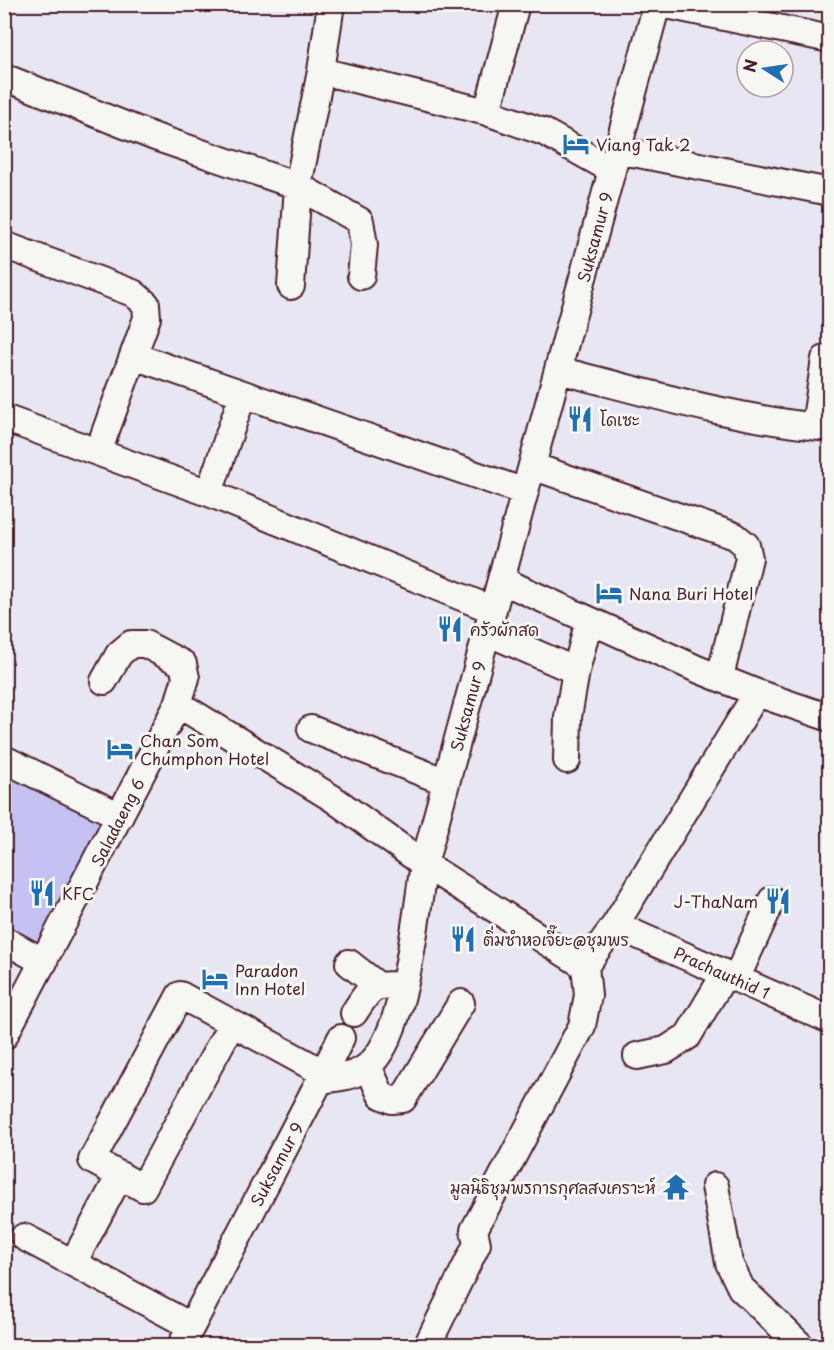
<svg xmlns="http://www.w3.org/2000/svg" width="834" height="1350" font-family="'Playpen Sans','Playpen Sans Thai',sans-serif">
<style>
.building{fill:#c6c1f3;stroke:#4a1f2b;stroke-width:1.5}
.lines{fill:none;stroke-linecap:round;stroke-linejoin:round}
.minor-casing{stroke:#4a1f2b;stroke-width:30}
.minor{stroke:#f6f6f2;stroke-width:26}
.labels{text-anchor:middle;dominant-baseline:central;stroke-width:6;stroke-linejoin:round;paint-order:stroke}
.poi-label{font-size:16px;fill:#4a1f2b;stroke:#f6f6f2;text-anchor:start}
.street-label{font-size:16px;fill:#4a1f2b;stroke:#f6f6f2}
</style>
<rect width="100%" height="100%" fill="#e8e6f2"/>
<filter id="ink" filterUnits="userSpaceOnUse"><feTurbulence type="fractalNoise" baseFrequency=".0167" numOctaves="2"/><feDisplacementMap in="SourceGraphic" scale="12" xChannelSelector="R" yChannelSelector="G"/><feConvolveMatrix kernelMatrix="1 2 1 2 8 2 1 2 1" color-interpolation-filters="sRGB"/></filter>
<g filter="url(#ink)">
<!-- building -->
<path class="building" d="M4,771L106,821L40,947L4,925Z"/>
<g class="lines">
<!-- minor casing -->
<g class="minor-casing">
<path id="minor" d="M662,4L830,39
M321,71L487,112L544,132L612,170
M4,81L11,80L155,137L298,186L360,221L364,245L361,276
M487,112L516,4
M618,150L830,192
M4,245L133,293L146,304L147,318L98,452
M291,286L298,186L321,71L331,4
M134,356L525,492
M558,370C648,393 737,420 830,428
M4,418L209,493L493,610
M815,426L825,359
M532,466L735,536L746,545L749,558L720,677
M209,493L243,394
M501,580L697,669L757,693L830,718
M487,632L576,671
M178,704L332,798L424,864L585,966L615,925L757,693
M311,729L446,782
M4,759L120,816
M567,760L568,717L576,671L589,620
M615,925L830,1020
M4,940L44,962
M349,963L377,985
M736,979L772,900
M354,1013C372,985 371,985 404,985
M232,1023L143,1188L92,1160L180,995L324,1073
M4,1036L178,704L186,678L183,664L145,644H131L119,654L104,681
M637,1056L666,1050L688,1036L725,974
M368,1066L381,1095L392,1100L403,1099L461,1003
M320,1080L341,1038
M715,1186L729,1263L741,1288L801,1346
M24,1237L191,1326
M73,1263L120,1175
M181,1346L320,1080C336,1078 355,1077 368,1066C406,1035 416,913 424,864L657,4
M427,1346L477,1244L474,1230L582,1026L588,995L585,966"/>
</g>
<!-- minor -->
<use href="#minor" class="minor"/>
</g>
</g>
<!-- icons -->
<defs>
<g id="hotel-bare" transform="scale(2.07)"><path d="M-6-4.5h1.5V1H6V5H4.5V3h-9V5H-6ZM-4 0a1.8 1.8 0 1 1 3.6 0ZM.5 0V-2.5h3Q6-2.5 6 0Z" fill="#1f6fb2" stroke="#f6f6f2" stroke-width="2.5" paint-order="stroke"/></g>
<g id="restaurant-bare" transform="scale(2.07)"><path d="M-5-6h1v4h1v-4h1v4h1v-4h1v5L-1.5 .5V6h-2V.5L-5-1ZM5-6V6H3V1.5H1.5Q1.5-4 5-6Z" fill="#1f6fb2" stroke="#f6f6f2" stroke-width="2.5" paint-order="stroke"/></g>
<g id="temple-bare" transform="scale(2.07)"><path d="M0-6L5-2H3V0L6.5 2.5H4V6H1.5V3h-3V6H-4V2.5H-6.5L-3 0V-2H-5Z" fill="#1f6fb2" stroke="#f6f6f2" stroke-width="2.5" paint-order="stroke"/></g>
</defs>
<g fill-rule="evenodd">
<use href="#hotel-bare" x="576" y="144"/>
<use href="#restaurant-bare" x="580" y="419"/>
<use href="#hotel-bare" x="609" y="593"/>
<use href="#restaurant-bare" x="450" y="629"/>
<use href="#hotel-bare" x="120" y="749"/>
<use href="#restaurant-bare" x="42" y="893"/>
<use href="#restaurant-bare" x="778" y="901"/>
<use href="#restaurant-bare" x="463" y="939"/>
<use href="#hotel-bare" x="215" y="979"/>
<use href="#temple-bare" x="676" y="1187"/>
</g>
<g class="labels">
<!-- poi labels -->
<g class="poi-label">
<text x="596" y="144">Viang Tak 2</text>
<text x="600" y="419">โดเซะ</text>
<text x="629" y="593">Nana Buri Hotel</text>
<text x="470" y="629">ครัวผักสด</text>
<text x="140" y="740">Chan Som<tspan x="140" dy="18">Chumphon Hotel</tspan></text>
<text x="62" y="893">KFC</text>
<text x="758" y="901" text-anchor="end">J-ThaNam</text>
<text x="483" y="939">ติ่มซำหอเจี๊ยะ@ชุมพร</text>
<text x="235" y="970">Paradon<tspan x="235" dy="18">Inn Hotel</tspan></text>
<text x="656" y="1187" text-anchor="end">มูลนิธิชุมพรการกุศลสงเคราะห์</text>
</g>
<!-- street labels -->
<g class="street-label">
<text transform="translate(594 237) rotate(-75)">Suksamur 9</text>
<text transform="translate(467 706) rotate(-75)">Suksamur 9</text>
<text transform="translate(117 822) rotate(-63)">Saladaeng 6</text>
<text transform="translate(722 972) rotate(24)">Prachauthid 1</text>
<text transform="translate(276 1164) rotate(-62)">Suksamur 9</text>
</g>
</g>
<!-- margin -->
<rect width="834" height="1350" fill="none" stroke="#f6f6f2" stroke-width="24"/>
<rect x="12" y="12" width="810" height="1326" fill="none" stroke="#4a1f2b" stroke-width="2" filter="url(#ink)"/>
<!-- north arrow -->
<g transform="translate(765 69) rotate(282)"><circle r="28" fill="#f6f6f2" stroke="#b1a0a2" stroke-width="1.5"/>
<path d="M0-4.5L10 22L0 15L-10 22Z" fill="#1f6fb2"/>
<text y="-9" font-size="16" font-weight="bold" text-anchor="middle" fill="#4a1f2b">N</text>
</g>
</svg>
